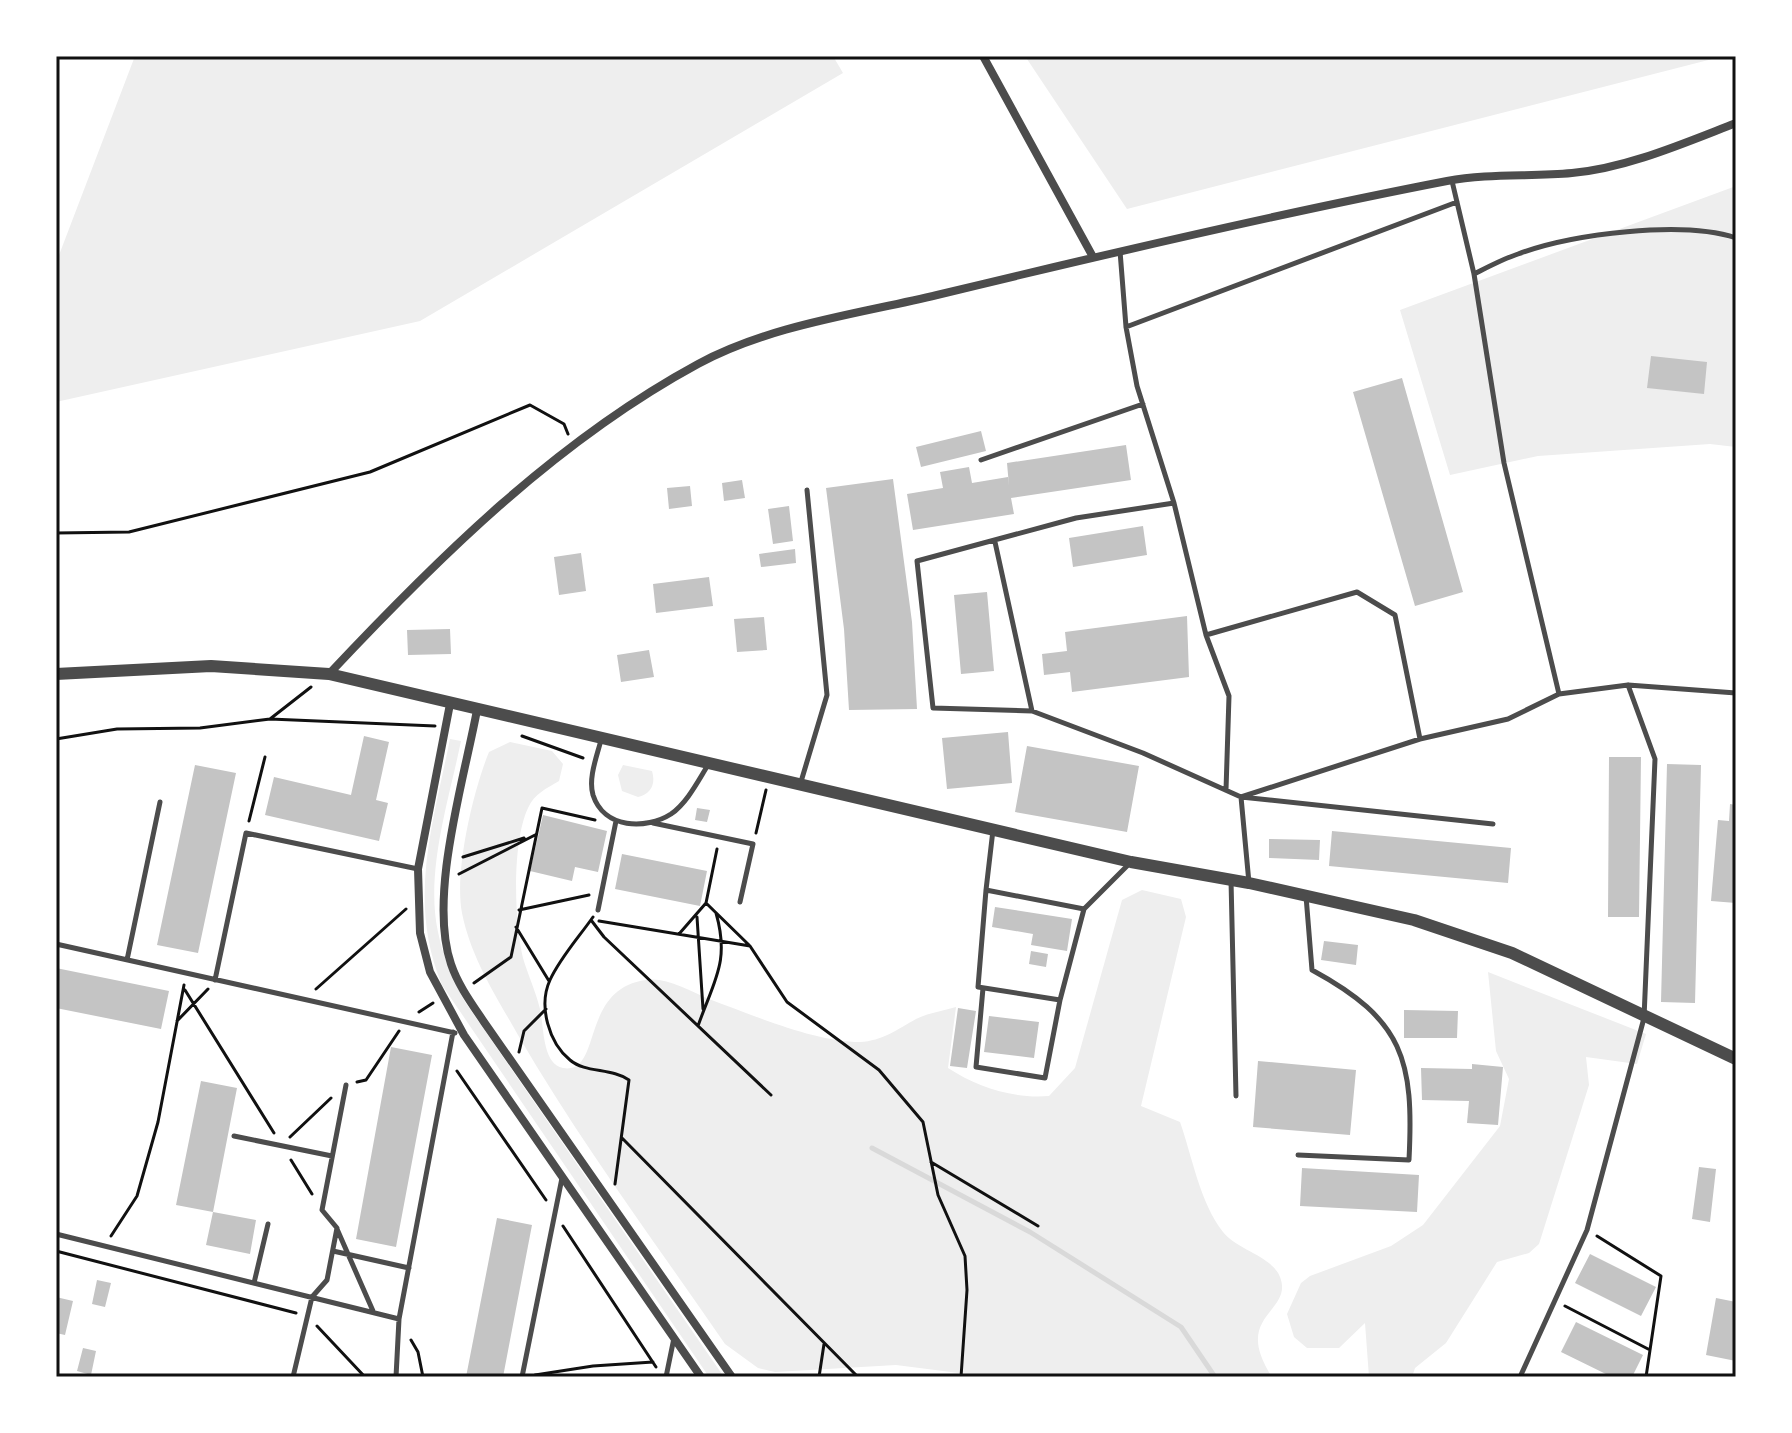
<svg xmlns="http://www.w3.org/2000/svg" width="1792" height="1433" font-family="Overpass,sans-serif">
<style>
.green{fill:#eee}
.lines{fill:none;stroke-linecap:round;stroke-linejoin:round}
.stream{stroke:#d9d9d9;stroke-width:5}
.building{fill:#c4c4c4}
.path{stroke:#111;stroke-width:3}
.service{stroke:#4c4c4c;stroke-width:5}
.minor{stroke:#4c4c4c;stroke-width:8}
.tertiary{stroke:#4c4c4c;stroke-width:12}
.neatline{fill:none;stroke:#111;stroke-width:3}
</style>
<rect width="100%" height="100%" fill="#fff"/>
<!-- green -->
<path class="green" d="M135,56H833L843,73L420,321L56,402V263Z
M1025,56H1724L1127,209Z
M1736,186V447L1710,444L1538,456L1450,475L1400,310Z
M450,739L461,741C449,800 425,872 438,932C443,957 453,980 465,1002L724,1377H709L442,985C407,901 433,824 450,739Z
M510,742L552,751L563,764L559,781C546,789 535,793 528,808C512,842 514,921 523,958C528,975 536,992 540,1009C544,1026 542,1064 563,1068C603,1075 579,989 646,980C667,977 689,991 709,999C752,1015 815,1042 860,1042C882,1041 898,1029 916,1019C928,1013 943,1011 956,1007L948,1068C977,1087 1014,1099 1049,1096L1075,1068L1122,900L1142,890L1181,899L1186,917L1141,1106L1180,1122C1192,1156 1200,1203 1223,1232C1237,1250 1272,1256 1280,1277C1294,1313 1231,1314 1272,1377H990L896,1365L775,1372L758,1368L725,1344C655,1242 580,1142 518,1035C496,996 471,958 462,913C454,872 473,791 489,752Z
M623,765L652,771C656,784 651,794 638,797L622,791L618,775Z
M1488,972L1646,1034L1637,1064L1586,1057L1589,1085L1539,1244L1529,1253L1497,1262L1446,1343L1415,1368L1412,1377H1369L1365,1323L1339,1348H1307L1294,1337L1287,1314L1301,1283L1310,1276L1391,1246L1423,1225L1500,1126L1509,1079L1496,1051Z"/>
<g class="lines">
<!-- stream -->
<path class="stream" d="M872,1148L1030,1232L1181,1327L1215,1377"/>
</g>
<!-- building -->
<path class="building" d="M1651,356L1707,362L1704,394L1647,388Z
M1402,378L1463,592L1415,606L1353,392Z
M981,431L986,451L921,467L916,447Z
M1126,445L1131,480L1011,498L1014,514L913,530L907,494L943,488L940,472L969,467L972,483L1008,477L1009,486L1007,463Z
M893,479L912,622L917,709L849,710L844,629L826,488Z
M742,480L745,498L724,501L722,483Z
M690,486L692,506L669,509L667,488Z
M789,506L793,541L773,544L768,509Z
M1143,526L1147,555L1073,567L1069,538Z
M795,549L796,563L761,567L759,554Z
M581,553L586,591L559,595L554,557Z
M709,577L713,606L656,613L653,584Z
M987,592L994,671L961,674L954,595Z
M1187,616L1189,677L1072,692L1070,672L1044,675L1042,654L1067,651L1065,632Z
M764,617L767,650L737,652L734,619Z
M450,629L451,654L408,655L407,630Z
M649,650L654,677L621,682L617,655Z
M1008,732L1012,783L947,789L942,738Z
M364,736L389,742L376,800L388,803L379,841L265,815L274,777L351,795Z
M1027,746L1139,766L1127,832L1015,812Z
M1609,757H1641L1639,917H1608Z
M1667,764L1701,765L1695,1003L1661,1002Z
M195,765L236,773L198,953L157,945Z
M1730,804L1736,805V903L1711,901L1718,820L1729,821Z
M697,808L710,810L707,822L695,820Z
M543,815L607,831L598,872L575,867L572,881L530,871Z
M1332,831L1511,848L1508,883L1329,866Z
M1269,839L1320,840L1319,860L1269,858Z
M622,854L707,871L700,906L615,889Z
M995,907L1072,919L1067,951L1031,945L1033,934L992,927Z
M1324,941L1358,945L1356,965L1321,960Z
M1031,951L1048,954L1046,967L1029,964Z
M56,968L169,991L161,1029L56,1008Z
M958,1008L976,1011L967,1068L950,1066Z
M1404,1010L1458,1011L1457,1038H1404Z
M989,1016L1039,1022L1034,1058L984,1052Z
M391,1047L432,1055L396,1247L356,1239Z
M1258,1061L1356,1070L1350,1135L1253,1127Z
M1472,1064L1503,1067L1498,1125L1467,1123L1469,1101L1422,1100L1421,1068L1472,1069Z
M201,1081L237,1088L213,1212L176,1205Z
M1699,1167L1716,1169L1710,1222L1692,1219Z
M1302,1168L1419,1175L1417,1212L1300,1206Z
M213,1212L256,1220L250,1254L206,1245Z
M497,1218L532,1225L503,1377H466Z
M1590,1254L1656,1287L1641,1316L1575,1283Z
M97,1280L111,1283L105,1307L92,1304Z
M56,1297L73,1301L65,1335L56,1333Z
M1716,1298L1736,1302V1361L1706,1355Z
M1576,1322L1643,1355L1632,1377H1612L1561,1352Z
M83,1348L96,1351L91,1375L77,1371Z"/>
<g class="lines">
<!-- path -->
<path class="path" d="M56,533L129,532L370,472L530,405L564,424L568,434
M270,719L311,687
M522,736L583,758
M56,739L117,729L200,728L270,719L435,726
M249,821L265,757
M756,833L766,790
M463,857L524,838
M459,874L535,835
M706,903L749,945
M519,910L589,895
M593,917C579,937 560,958 550,980C538,1006 549,1043 570,1060C585,1073 612,1068 629,1080L615,1184
M697,917L703,1009
M591,920L604,937L771,1095
M599,921L750,946L787,1002L879,1070L923,1122L938,1195L965,1256L967,1290L961,1377
M516,927L549,981
M679,934L706,903L717,849
M474,983L511,957L542,808L595,820
M316,989L406,909
M185,990L274,1133
M419,1012L433,1003
M177,1021L208,989
M698,1026C714,980 730,962 716,913
M519,1052L524,1031L546,1009
M457,1071L546,1200
M357,1082L366,1080L399,1031
M290,1137L331,1098
M622,1138L858,1377
M291,1160L312,1194
M931,1162L1038,1226
M563,1226L656,1367
M111,1236L137,1196L158,1122L184,985
M1597,1236L1661,1276L1646,1377
M56,1251L296,1313
M1565,1306L1650,1350
M317,1326L365,1377
M411,1340L418,1352L423,1377
M535,1375L593,1366L653,1362
M819,1377L824,1344"/>
<!-- service -->
<path class="service" d="M1120,251L1126,327L1137,386L1174,503L1076,518L917,561L933,708L1032,711L1143,753L1241,797L1493,824
M1474,274C1488,267 1503,259 1518,254C1572,234 1682,220 1736,238
M1126,327L1457,202
M981,460L1143,404
M1174,503L1206,635L1229,696L1226,790
M995,542L1032,711
M1206,635L1357,592L1395,615L1420,739
M1559,694L1628,685L1736,693
M601,740C597,756 588,778 593,795C604,829 646,830 671,814C687,803 698,781 708,765
M800,785L827,695L807,490
M653,823L753,844L740,902
M993,830L986,890L1084,909L1130,863
M1231,880L1236,1096
M1249,883L1241,797L1420,739L1508,719L1559,694L1504,463L1474,274L1452,181
M986,890L978,987L1060,1000L1084,909
M598,910L616,821
M56,944L455,1033
M127,960L160,802
M215,980L246,833L418,869
M983,988L976,1067L1045,1078L1060,1000
M234,1136L332,1156
M1298,1155L1409,1160C1414,1060 1404,1020 1312,970L1306,896
M337,1229L373,1311
M56,1234L399,1319L453,1032
M333,1251L409,1268
M254,1283L268,1224
M293,1377L312,1297L327,1280L337,1228L322,1210L346,1085
M396,1377L399,1319
M522,1377L562,1178
M666,1377L674,1338
M1520,1377L1587,1230L1644,1018L1655,759L1628,685"/>
<!-- minor -->
<path class="minor" d="M983,56L1093,257
M329,674C438,558 556,441 698,364C770,325 858,314 937,295C1106,254 1276,214 1447,181C1489,173 1530,177 1572,173C1627,168 1684,143 1736,123
M450,704L418,869L420,933L430,972L464,1035L701,1377
M477,710C464,780 428,897 451,964C458,985 472,1004 484,1022L732,1377"/>
<!-- tertiary -->
<path class="tertiary" d="M56,674L211,666L329,674L1131,862L1249,883L1414,920L1512,953L1736,1059"/>
</g>
<!-- border -->
<rect width="1792" height="1433" fill="none" stroke="#ffffff" stroke-width="116"/>
<rect x="58" y="58" width="1676" height="1317" class="neatline"/>
</svg>
